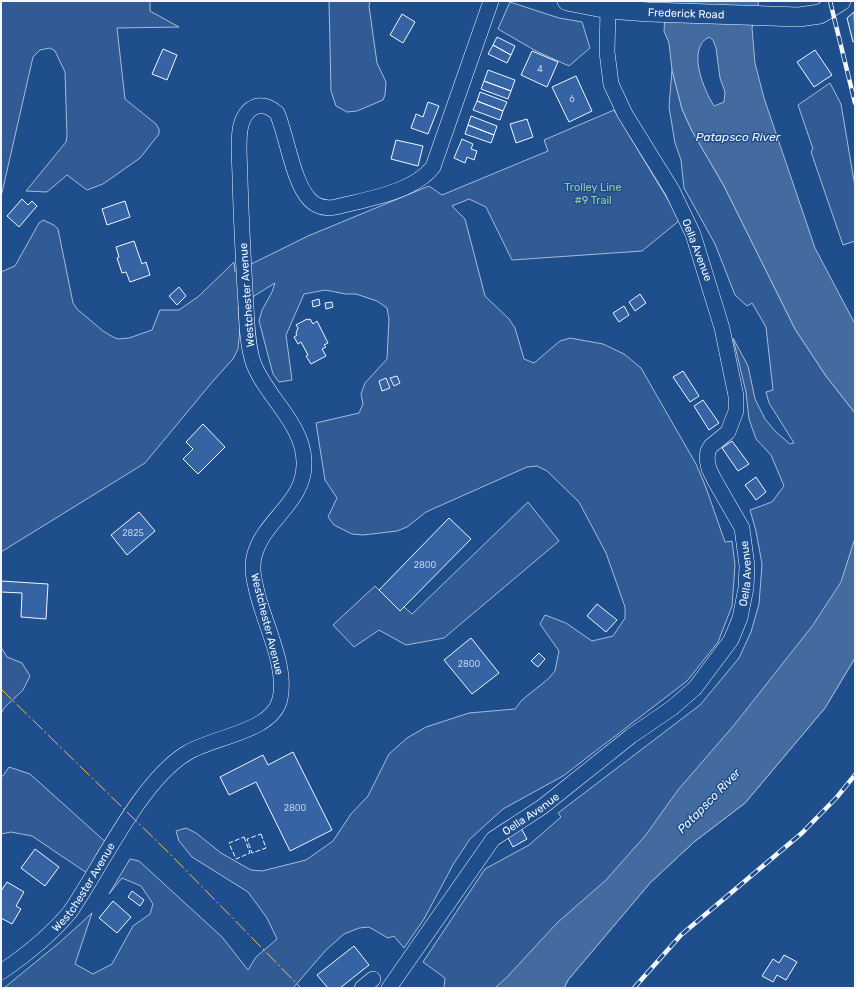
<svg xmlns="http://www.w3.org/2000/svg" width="856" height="989" font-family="Rubik,sans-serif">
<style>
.built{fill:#305b95;stroke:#a8bbd7}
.water{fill:#446ba0;stroke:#a8bbd7;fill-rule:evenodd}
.building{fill:#3563a3;stroke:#f2f6ff}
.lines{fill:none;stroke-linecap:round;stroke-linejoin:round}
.minor-casing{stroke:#f2f6ff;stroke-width:16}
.major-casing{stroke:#f2f6ff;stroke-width:20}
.minor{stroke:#1f4e8c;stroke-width:15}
.major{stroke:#1f4e8c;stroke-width:19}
.rail-casing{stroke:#f2f6ff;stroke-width:4.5}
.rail{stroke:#1f4e8c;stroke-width:3;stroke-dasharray:9;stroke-linecap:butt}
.fence{stroke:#f2f6ff;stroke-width:1;stroke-dasharray:5 2;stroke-linecap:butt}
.power{stroke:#ffb74d;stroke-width:1;stroke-dasharray:14 3 2 3;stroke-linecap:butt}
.labels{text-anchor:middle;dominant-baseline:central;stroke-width:3;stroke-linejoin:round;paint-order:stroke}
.number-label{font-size:9px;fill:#c3d1e8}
.street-label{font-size:11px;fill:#f2f6ff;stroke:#1f4e8c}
.park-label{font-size:11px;fill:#97c8a6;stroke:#1f4e8c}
.water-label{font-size:12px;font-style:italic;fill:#f2f6ff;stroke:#1f4e8c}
</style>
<rect width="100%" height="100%" fill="#1f4e8c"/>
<!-- built -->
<path class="built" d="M1,1H150V11L179,27L117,28L125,99L156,124L159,129V134L140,158L103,184L87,190L67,175L47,192L26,191L66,142L67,136L65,72L55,51L50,48L40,50L33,57L1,197Z
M329,1H370L369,6L377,63L386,82L385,95L383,100L357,111L347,112L336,106L331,91Z
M510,2L559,18L582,22L590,48L569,66L536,51L498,29Z
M672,70L682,109L692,131L724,186L795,329L826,376L855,413V658L825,708L745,803L694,842L650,883L568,980L564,988H444L445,978L423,962L485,869L529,845L561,817L558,813L700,705L739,658L751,632L759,604L762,564L756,531L750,510L772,502L784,486L771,455L756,439L749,419L746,392L733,338L748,366L755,399L765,419L775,431L790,444L794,443L769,403L766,392L773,390L766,327L752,303L747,306L735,295L715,244L684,188L681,160L675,143L669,107Z
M830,83L841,104L855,187V241L843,245L811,152L813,149L798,105Z
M614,110L680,220L642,251L512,260L486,207L469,199L452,206L465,219L485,296L509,319L515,328L524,359L534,363L560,341L570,338L603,344L624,354L641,368L696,464L705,485L725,542L732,541L735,565L732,606L718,642L687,681L563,776L503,809L470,839L454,863L424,919L404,948L394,936L388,938L369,927L359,928L344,934L326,950L293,988H4L59,943L92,913L75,964L93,974L112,964L133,926L150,914L153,904L141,886L122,878L109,894L130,859L139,861L222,937L248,970L256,957L277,939L267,918L248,892L192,857L179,841L176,831L186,828L196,833L221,853L251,870L262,871L306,860L333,841L351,814L368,796L389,754L407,738L426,727L469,713L515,709L522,700L548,679L555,671L559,651L540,624L545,615L566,623L592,641L613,636L625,618V607L606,553L579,502L547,471L537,466L527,467L426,512L407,527L397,531L363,535L352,534L334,525L328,517L337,498L325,480L316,423L359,413L363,404L361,394L365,383L387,359L389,319L387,308L377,301L356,294H346L325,290L304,294L286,335L292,380L279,382L273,374L259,321L262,310L272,292L275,283L238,306L240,328L238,349L233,359L213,381L145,463L1,552V272L15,266L39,223L43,220L54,225L58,229L73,303L77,309L103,331L113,337L118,339L129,338L152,330L160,310H179L199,296L234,262L235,272L308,236L429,186L442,195L548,151L544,140Z
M528,502L559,541L444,638L406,645L379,630L354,647L333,625L375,586L400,611L404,607L412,614Z
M1,647L7,657L22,663L30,676L23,690L4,708L1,714Z
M9,767L30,774L109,845L87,873L32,836L11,832L1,834V776H3Z"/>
<!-- water -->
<path class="water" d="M666,1H759L752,28L755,63L764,98L815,248L855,324V413L826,376L795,329L724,186L692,131L682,109L672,70L669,43L664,31ZM709,37L713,40L716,48L720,78L725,92L724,102L714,106C704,90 686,49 709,37Z
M855,538V658L825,708L745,803L694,842L650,883L568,980L564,988H495L508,976L557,923L606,880L645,836L678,790L735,724L813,625L841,582Z"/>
<!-- building -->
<path class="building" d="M854,12L855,41L853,42L847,18Z
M402,14L415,22L403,43L390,35Z
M497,37L515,46L511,55L493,45Z
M493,45L511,55L507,63L488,54Z
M163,49L177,55L167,80L152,74Z
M815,50L832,75L814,87L797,62Z
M532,51L558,62L547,87L521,75Z
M488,70L515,80L511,91L484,81Z
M576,76L592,111L569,122L552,87Z
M484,81L511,91L508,99L481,89Z
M480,92L507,102L503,111L477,101Z
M477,101L503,111L500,120L473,110Z
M428,102L439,106L428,134L411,128L416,114L423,117Z
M471,116L497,126L494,135L468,125Z
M527,119L533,137L516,143L510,124Z
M468,125L494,135L491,143L465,134Z
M462,139L473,144L471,149L477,151L474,160L467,157L465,163L454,158Z
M396,140L423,146L418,166L391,159Z
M22,199L28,205L32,201L37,206L19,227L7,216Z
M125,201L130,217L107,225L102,209Z
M134,241L142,264L146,262L150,275L130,282L126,272L122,273L117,258L119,257L116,247Z
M179,287L186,296L177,305L169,296Z
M640,294L646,303L635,311L629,302Z
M319,299L320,305L313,307L312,301Z
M332,302L333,307L326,309L325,303Z
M624,306L629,315L619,322L613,313Z
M307,319L308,320L310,319L313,324L317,321L328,343L324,345L326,347L322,349L326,356L311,364L306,356L308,355L301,342L298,344L294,337L297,335L296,333L298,328L296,325Z
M683,371L699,396L690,402L673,377Z
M397,376L400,383L394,386L390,378Z
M386,378L390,388L382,391L379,381Z
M703,400L719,423L709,430L694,406Z
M203,424L225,447L198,474L183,459L193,449L186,442Z
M732,441L749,464L738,471L722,448Z
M756,477L766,492L756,500L745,485Z
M139,512L155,531L127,555L111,535Z
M449,518L471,539L400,611L379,590Z
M1,581L48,584L46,619L21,617L22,593L1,592Z
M597,604L617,620L606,632L587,616Z
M471,638L499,673L472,694L444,660Z
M539,653L545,659L538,667L531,661Z
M293,752L332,830L290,851L256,782L229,795L220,777L263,755L268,765Z
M521,828L527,839L513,847L507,836Z
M35,849L59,867L45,886L21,868Z
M7,882L24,892L16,906L21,909L12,924L1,918V891Z
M132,891L144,900L140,906L128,897Z
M113,901L131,917L117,933L99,918Z
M354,946L369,965L340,988H328L317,975Z
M784,955L797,962L786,980L777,975L773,982L762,976L773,959L779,963Z"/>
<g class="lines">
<!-- minor casing -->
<g class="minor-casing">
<g id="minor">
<path id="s1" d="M1,972C26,955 50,936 70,912C101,867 141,780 187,753C212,737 273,732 280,699C287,667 266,627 258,596C255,583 251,571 254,557C263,519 306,503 304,461C303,423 265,396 253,362C246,340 247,314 245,290C243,253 241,216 240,178C240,162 237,141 241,125C247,105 262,100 277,113C287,136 293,183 310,200C317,207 326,209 336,207C367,199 412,193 433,167L491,1"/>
<path d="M362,988L373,979"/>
<path id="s2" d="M389,988L493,839L542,807L631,736L672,708L695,688L731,640L740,618L746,588L747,566L742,528L715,481L709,469L707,459L708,451L711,446L728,432L736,411V396L722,328L693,234L672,190L625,114L611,84L607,52L608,9"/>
</g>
</g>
<!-- major casing -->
<g class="major-casing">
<g id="major">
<path id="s3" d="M567,1L608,9L649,12L799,17L820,14L841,1"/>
</g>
</g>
<!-- minor -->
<use href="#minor" class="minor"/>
<!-- major -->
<use href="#major" class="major"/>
<!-- rail casing -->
<g class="rail-casing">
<path id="rail" d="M830,1L855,103
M634,988L681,935L802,833L837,797L855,775"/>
</g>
<!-- rail -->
<use href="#rail" class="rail"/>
<!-- fence -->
<path class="fence" d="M261,834L266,848L252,853L247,839Z
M244,837L250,853L236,859L229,843Z"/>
<!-- power -->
<path class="power" d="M1,689L170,854L301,988"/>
</g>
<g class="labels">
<!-- number labels -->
<g class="number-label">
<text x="540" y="69">4</text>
<text x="572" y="99">6</text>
<text x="133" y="533">2825</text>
<text x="425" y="565">2800</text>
<text x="469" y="664">2800</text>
<text x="295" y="808">2800</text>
</g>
<!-- street labels -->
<g class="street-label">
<text stroke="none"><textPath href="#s3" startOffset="120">Frederick Road</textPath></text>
<text transform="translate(697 250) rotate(69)">Oella Avenue</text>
<text transform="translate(247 295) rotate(-94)">Westchester Avenue</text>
<text stroke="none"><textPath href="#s2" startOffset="563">Oella Avenue</textPath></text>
<text transform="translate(267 624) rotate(76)">Westchester Avenue</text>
<text stroke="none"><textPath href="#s2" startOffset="227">Oella Avenue</textPath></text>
<text stroke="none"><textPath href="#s1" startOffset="120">Westchester Avenue</textPath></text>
</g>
<!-- park labels -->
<g class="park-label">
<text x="593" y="187">Trolley Line<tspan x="593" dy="13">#9 Trail</tspan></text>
</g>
<!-- water labels -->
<g class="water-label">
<text x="738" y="137">Patapsco River</text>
<text transform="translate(709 801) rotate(-46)">Patapsco River</text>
</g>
</g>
<!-- border -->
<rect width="856" height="989" fill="none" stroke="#f2f6ff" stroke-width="4"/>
</svg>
